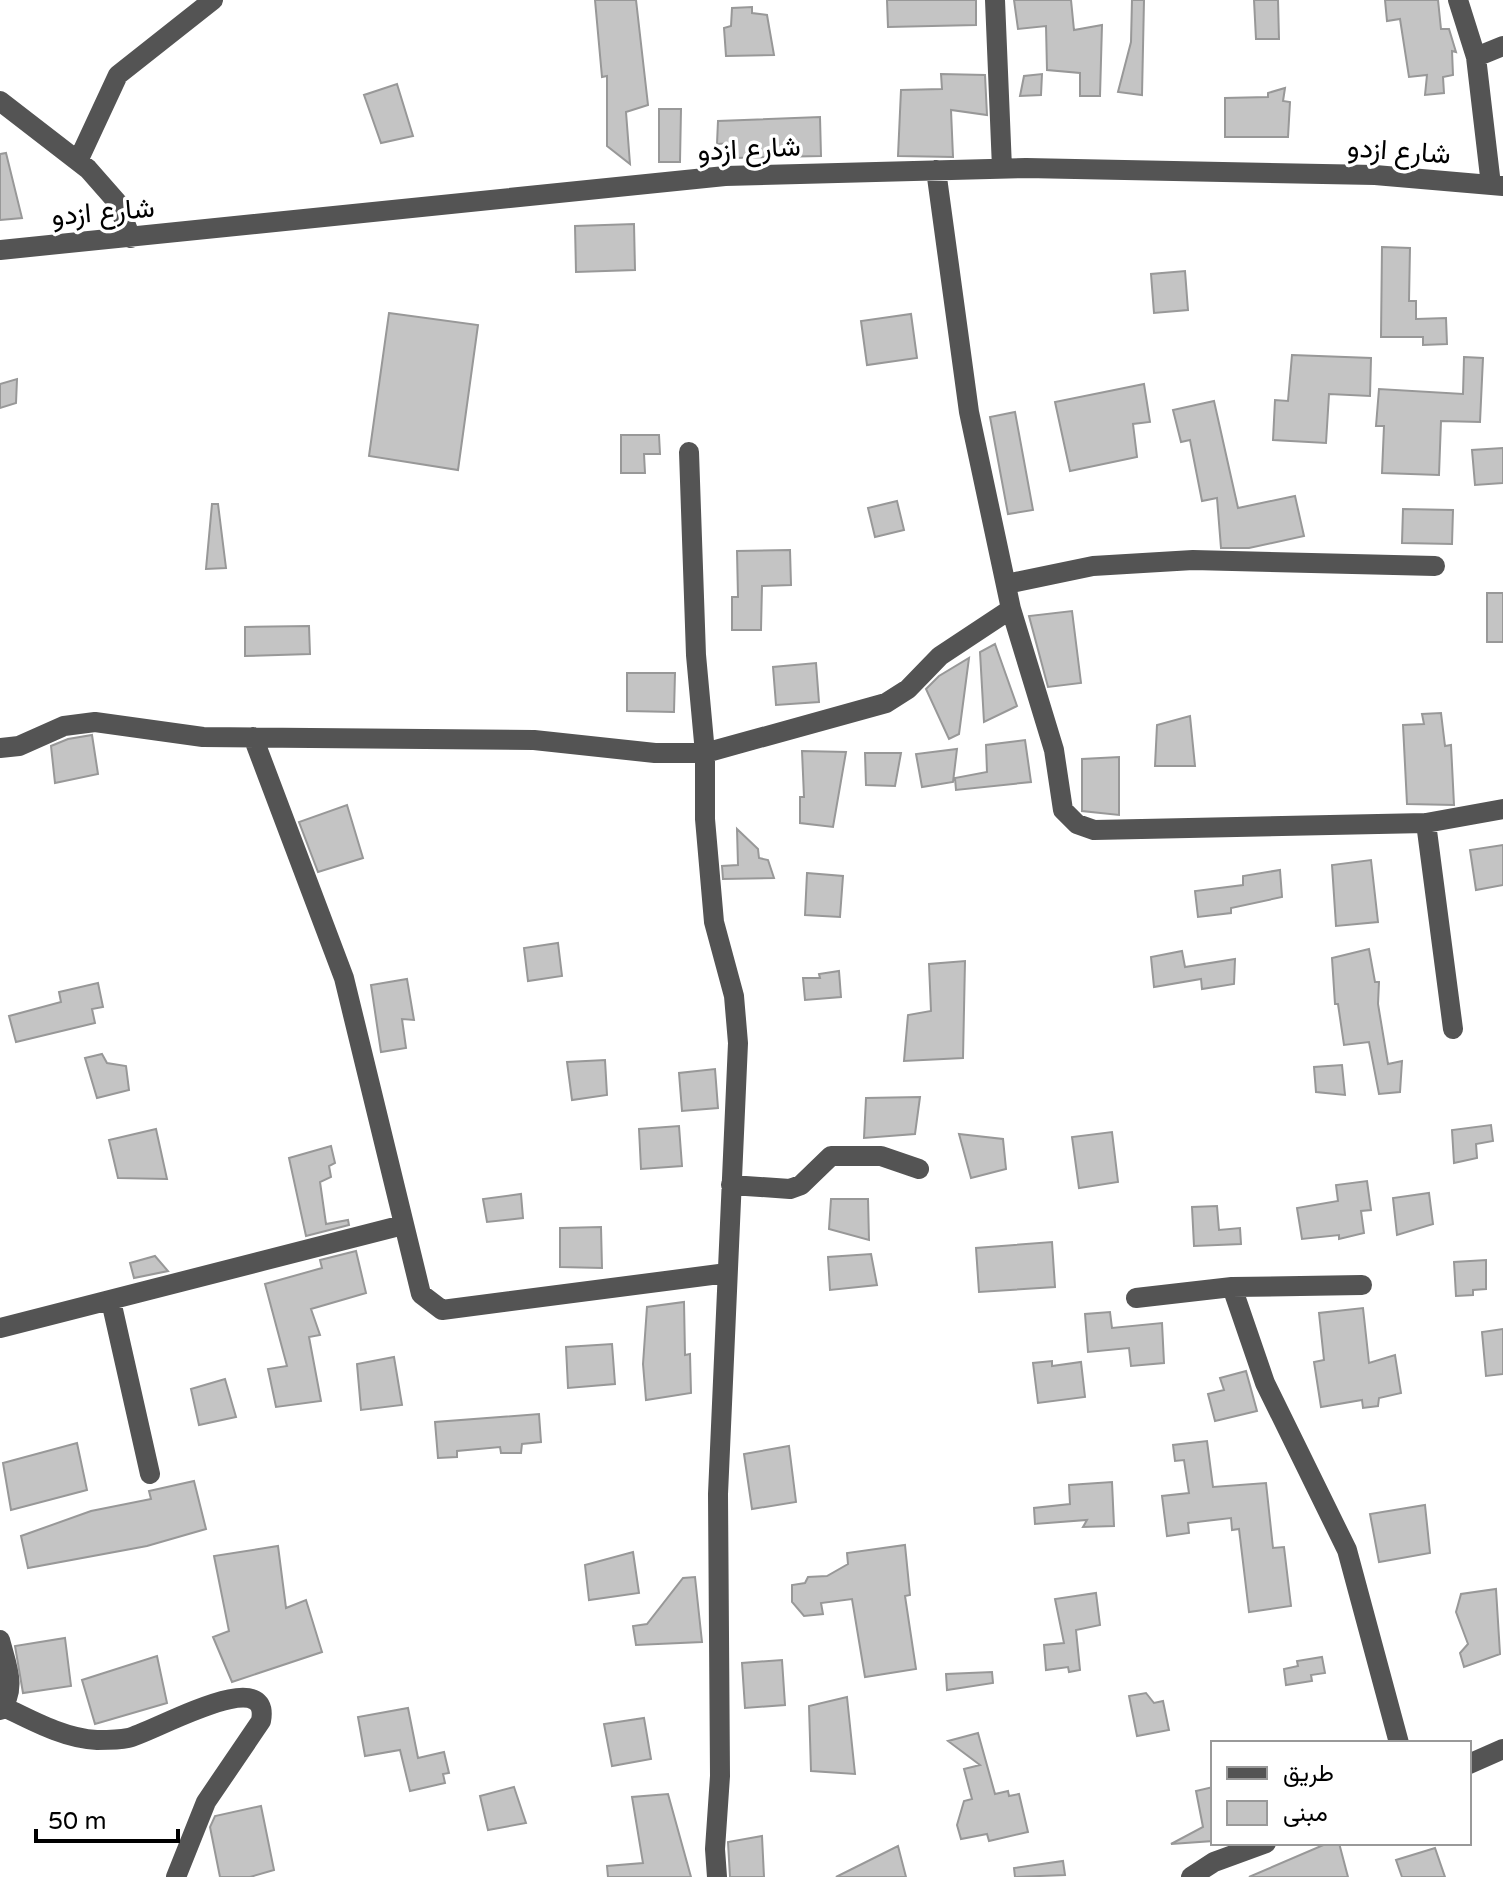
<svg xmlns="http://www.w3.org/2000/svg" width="1503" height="1877" font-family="'Varela Round',Vazirmatn,sans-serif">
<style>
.building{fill:#c4c4c4;stroke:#989898;stroke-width:2}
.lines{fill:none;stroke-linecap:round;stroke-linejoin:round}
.minor{stroke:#545454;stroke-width:20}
.labels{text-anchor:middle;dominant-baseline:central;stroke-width:7;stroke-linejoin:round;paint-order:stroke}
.street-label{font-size:28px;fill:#000;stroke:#fff}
</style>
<rect width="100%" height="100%" fill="#fff"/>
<!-- building -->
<path class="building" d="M595,0H636L648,105L626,112L630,164L607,146V76L602,77Z
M887,0H976V25L888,27Z
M1014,0H1071L1074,30L1102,25L1100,96H1080V73L1047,70L1046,26L1018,29Z
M1132,0H1144L1142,95L1118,92L1131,42Z
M1254,0H1278L1279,39H1256Z
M1385,0H1438L1441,29H1449L1456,52L1452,51L1453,75L1443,77L1444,93L1425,95L1427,75L1409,77L1400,19L1387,21Z
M752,7V13L767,15L774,55L726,56L724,28L731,26L732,8Z
M941,74L985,75L987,115L951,110L953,157L898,156L901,90L942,89Z
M1042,74L1041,95L1020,96L1024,76Z
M397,84L413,136L381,143L364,95Z
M1285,88L1283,101L1290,102L1288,137H1225V98L1268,97V93Z
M659,109H681L680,162H659Z
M820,117L821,156L734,158L733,143L717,144L718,121Z
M6,153L22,218L0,220V154Z
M634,224L635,270L576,272L575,226Z
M1382,247L1410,248L1409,301H1416V319L1446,318L1447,344L1423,345V337H1381Z
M1185,271L1188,310L1154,313L1151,274Z
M389,313L478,325L458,470L369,456Z
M911,314L917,358L867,365L861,321Z
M1292,355L1371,358L1370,396L1329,394L1326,443L1273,440L1275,400L1288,401Z
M1464,357L1483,358L1480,422L1441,421L1439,475L1382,473L1384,426H1376L1379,389L1463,394Z
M17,379L16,403L0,408V384Z
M1144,384L1150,422L1133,424L1137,457L1070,471L1055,402Z
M1214,401L1238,508L1295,496L1304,536L1249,548H1221L1217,498L1202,501L1190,440L1181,442L1173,410Z
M1015,412L1033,510L1008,514L990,417Z
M621,435H659L660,454H644L645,473H621Z
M1503,448V483L1475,485L1472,450Z
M897,501L904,530L875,537L868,508Z
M212,504H218L226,568L206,569Z
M1403,509L1453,510L1452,544L1402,543Z
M790,550L791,585L762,586L761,630H732V597H738L737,551Z
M1487,593H1503V642H1487Z
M1072,611L1081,683L1048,687L1029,616Z
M309,626L310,654L245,656V627Z
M995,644L1017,706L984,722L980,652Z
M969,658L959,734L949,739L926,689L939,676Z
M816,663L819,702L776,705L773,667Z
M627,673H675L674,712L627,711Z
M1441,713L1445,746L1451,745L1454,805L1407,804L1403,725L1424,724L1422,714Z
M1190,716L1195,766H1155L1157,725Z
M92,735L98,774L55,783L51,746L68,739Z
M1025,740L1031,782L956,790L955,778L987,772L986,745Z
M957,749L953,782L922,787L916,754Z
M802,751L846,752L833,827L800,823V797H804Z
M865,753H901L895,786L866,785Z
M1119,757V815L1082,811V759Z
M347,805L363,858L318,872L299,822Z
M737,829L758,849L759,858L768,860L774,878L723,879L722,866L738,865Z
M1503,845V885L1476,890L1470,850Z
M1371,860L1378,922L1336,926L1332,865Z
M1280,870L1282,897L1231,908V913L1198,917L1195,891L1243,885V876Z
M807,873L843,876L840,917L805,915Z
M558,943L562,976L528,981L524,948Z
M1369,949L1375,982H1379L1378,1004L1388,1064L1402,1061L1400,1092L1379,1094L1369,1042L1344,1045L1338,1004H1335L1332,958Z
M1182,951L1185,967L1235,959L1234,984L1202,989L1201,979L1154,987L1151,957Z
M965,961L963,1058L904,1061L908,1015L931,1011L929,964Z
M839,971L841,997L805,1000L803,978H820L819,974Z
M407,979L414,1020L402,1019L406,1048L381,1052L371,985Z
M98,983L103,1007L92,1009L95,1023L16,1042L9,1016L61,1002L59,992Z
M102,1054L107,1063L126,1066L129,1090L97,1098L85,1058Z
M605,1060L607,1095L572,1100L567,1062Z
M1342,1065L1345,1095L1316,1092L1314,1067Z
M715,1069L718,1108L682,1111L679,1073Z
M920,1097L915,1134L864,1138L866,1098Z
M1491,1125L1493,1141L1476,1144L1477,1158L1454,1163L1452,1130Z
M679,1126L682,1166L641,1169L639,1129Z
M156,1129L167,1179L118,1178L109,1140Z
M1112,1132L1118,1182L1079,1188L1072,1137Z
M959,1134L1003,1139L1006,1169L971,1178Z
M331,1146L335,1163L329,1166L331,1177L320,1182L326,1224L348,1220L349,1225L306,1236L289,1158Z
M1367,1181L1371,1210L1361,1211L1364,1233L1339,1239V1235L1302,1239L1297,1208L1338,1201L1336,1185Z
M1429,1193L1433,1224L1397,1235L1393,1198Z
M521,1194L523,1218L487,1222L483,1199Z
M831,1199H868L869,1240L829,1229Z
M1217,1206L1219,1230L1240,1228L1241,1244L1194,1246L1192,1207Z
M601,1227L602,1268L560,1267V1228Z
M1052,1242L1055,1287L979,1292L976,1248Z
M356,1251L366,1293L311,1309L320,1335L309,1337L321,1401L276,1407L268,1369L287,1366L265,1284L322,1268L320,1260Z
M871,1254L877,1285L830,1290L828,1257Z
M155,1256L168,1271L134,1278L130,1263Z
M1486,1260V1289L1473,1290V1295L1456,1296L1454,1262Z
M684,1302L685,1355L690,1354L691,1393L646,1400L643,1364L647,1307Z
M1363,1308L1369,1363L1395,1355L1401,1393L1379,1398L1378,1406L1363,1408L1362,1400L1321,1407L1314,1362L1324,1360L1319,1313Z
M1110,1312L1112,1328L1162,1323L1164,1363L1131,1366L1129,1348L1088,1352L1085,1314Z
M1503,1329V1374L1486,1376L1482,1332Z
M612,1344L615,1384L568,1388L566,1347Z
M394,1357L402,1405L361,1410L357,1364Z
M1052,1361V1366L1081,1362L1085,1397L1038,1403L1033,1363Z
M1246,1371L1257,1411L1215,1421L1208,1394L1224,1390L1220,1378Z
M225,1379L236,1417L199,1425L191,1389Z
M539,1414L541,1442L522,1444L521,1453H501L500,1447L457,1451V1457L438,1458L435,1422Z
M1207,1441L1213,1487L1266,1483L1273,1548L1284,1547L1291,1606L1249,1612L1239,1529L1232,1530L1231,1518L1188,1523L1189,1533L1167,1536L1162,1496L1189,1493L1184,1460L1175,1461L1173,1445Z
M77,1443L87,1490L11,1510L3,1463Z
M789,1446L796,1502L752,1509L744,1454Z
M194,1481L206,1529L147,1546L28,1568L21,1536L91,1511L151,1499L149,1491Z
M1112,1482L1114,1526L1083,1527L1087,1520L1035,1524L1034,1508L1070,1504L1069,1485Z
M1425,1505L1430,1553L1379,1562L1370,1514Z
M905,1545L910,1595L905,1596L916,1669L865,1677L852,1599L821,1603L823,1614L804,1616L792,1602V1585L805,1583L808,1577L827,1576L848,1564L847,1553Z
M278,1546L286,1608L306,1600L322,1652L232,1682L213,1637L229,1631L214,1556Z
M633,1552L639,1593L589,1600L585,1565Z
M695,1577L702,1642L636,1645L633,1626L647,1624L683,1578Z
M1496,1589L1500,1654L1464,1667L1460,1653L1468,1644L1456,1612L1461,1594Z
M1096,1593L1100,1625L1076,1630L1080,1670L1069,1672L1068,1667L1046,1670L1044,1645L1064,1643L1055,1599Z
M65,1638L71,1686L23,1693L15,1646Z
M157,1656L167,1703L95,1724L82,1680Z
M1322,1657L1325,1673L1311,1675L1312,1681L1286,1685L1284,1669L1298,1666L1297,1661Z
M782,1660L785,1705L745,1708L742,1663Z
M992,1672L993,1683L947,1690L946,1674Z
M1146,1693L1154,1703L1163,1701L1169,1730L1137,1736L1129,1696Z
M847,1697L855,1774L811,1771L809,1706Z
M408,1708L418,1758L444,1752L449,1773L443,1774L445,1783L410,1791L400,1750L365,1756L358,1717Z
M644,1718L651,1759L612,1766L604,1724Z
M978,1733L995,1794L1008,1791L1009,1796L1019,1794L1028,1832L989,1841L987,1834L961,1839L957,1825L964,1801L972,1799L964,1769L980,1765L948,1741Z
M514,1787L526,1823L488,1830L480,1796Z
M1213,1787V1841L1171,1844L1203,1827L1196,1791Z
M668,1794L691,1877H608L607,1866L643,1863L632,1797Z
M261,1806L274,1870L250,1877H220L210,1827L215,1816Z
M762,1836L764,1877H730L728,1842Z
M1328,1843H1339L1348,1877H1249Z
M898,1846L906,1877H836Z
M1435,1848L1445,1877H1402L1396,1860Z
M1063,1861L1065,1875L1015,1877L1014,1868Z"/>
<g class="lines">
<!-- minor -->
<path class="minor" d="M995,0L1002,168
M1458,0L1476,57L1491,185
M1476,57L1503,46
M0,101L88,169L117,202L131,238
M78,161L118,75L213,0
M0,250L725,176L1026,168L1375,175L1503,186
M689,452L696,655L705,753V819L714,922L734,996L738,1043L718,1494L720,1776L715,1849L717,1877
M1006,584L1093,566L1193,560L1435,566
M1011,609L1054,750L1063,810L1077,824L1094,830L1426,823L1503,809
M253,737L344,978L421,1294L442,1310L727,1273
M0,748L19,746L64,726L95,722L203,737L534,740L655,753H705L886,703L908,689L940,656L1011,609L969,412L936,170
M1426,823L1453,1029
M731,1185L790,1189L801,1185L831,1156H881L919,1169
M1232,1287L1265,1383L1347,1550L1399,1743
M1136,1298L1232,1287L1362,1285
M111,1301L150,1474
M0,1328L403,1225
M0,1640C6,1664 18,1689 0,1710
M4,1707C31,1720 65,1739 97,1740C106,1740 119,1740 128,1738C152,1733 272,1662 261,1721L206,1802L176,1877
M1469,1764L1503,1749
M1191,1877L1214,1862L1266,1843"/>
</g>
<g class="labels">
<!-- street labels -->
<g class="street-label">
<text transform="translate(749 149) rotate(-3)">شارع ازدو</text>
<text transform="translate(1399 151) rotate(4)">شارع ازدو</text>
<text transform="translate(103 212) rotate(-5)">شارع ازدو</text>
</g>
</g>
<!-- legend -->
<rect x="1211" y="1741" width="260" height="104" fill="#ffffff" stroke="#999999" stroke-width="2"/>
<rect x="1227" y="1767" width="40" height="12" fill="#545454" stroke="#999999" stroke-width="2"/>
<text x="1283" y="1781" font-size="24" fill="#000000">طريق</text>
<rect x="1227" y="1801" width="40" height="24" fill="#c4c4c4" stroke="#999999" stroke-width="2"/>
<text x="1283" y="1821" font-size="24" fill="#000000">مبنى</text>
<!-- scale -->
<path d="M36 1829v12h142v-12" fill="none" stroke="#000000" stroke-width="4"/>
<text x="48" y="1829" font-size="24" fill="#000000" stroke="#ffffff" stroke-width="6" paint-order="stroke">50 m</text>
</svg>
